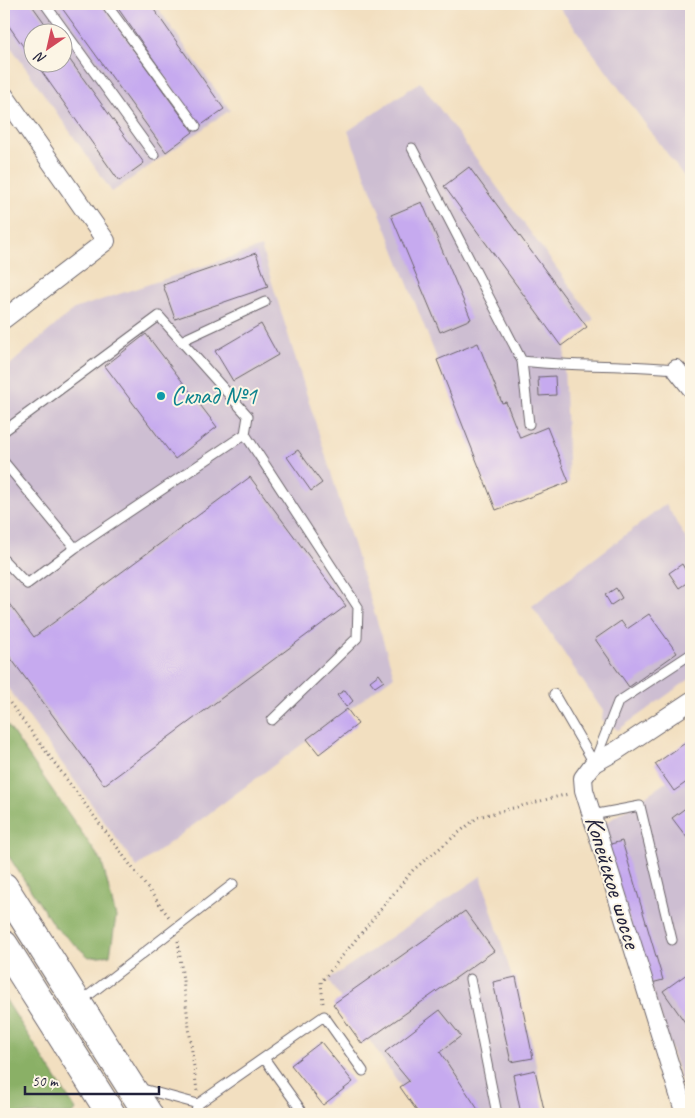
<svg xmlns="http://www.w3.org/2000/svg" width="695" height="1118" font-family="Caveat,sans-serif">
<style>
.industrial{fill:#cdbed2;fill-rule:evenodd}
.forest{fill:#8ab066;stroke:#566950}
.building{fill:#c6aaef}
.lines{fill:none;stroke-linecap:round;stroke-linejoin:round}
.lane-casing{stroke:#6b646a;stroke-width:11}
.street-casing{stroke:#6b646a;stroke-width:20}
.primary-casing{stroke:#6b646a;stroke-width:30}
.path{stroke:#6b646a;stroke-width:3;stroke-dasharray:1 4;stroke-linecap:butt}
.lane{stroke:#fff;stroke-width:9}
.street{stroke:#fff;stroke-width:18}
.primary{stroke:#fff;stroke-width:28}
.culture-dot{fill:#0f9aa8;stroke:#fcf5e5;stroke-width:2}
.labels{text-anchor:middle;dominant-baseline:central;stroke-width:4;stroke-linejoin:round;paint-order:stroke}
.culture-label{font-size:25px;fill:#0d838f;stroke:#fcf5e5;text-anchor:start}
.street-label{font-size:25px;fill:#22223b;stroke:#fcf5e5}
</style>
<rect width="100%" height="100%" fill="#fcf5e5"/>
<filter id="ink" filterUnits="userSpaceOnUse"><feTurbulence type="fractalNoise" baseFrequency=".02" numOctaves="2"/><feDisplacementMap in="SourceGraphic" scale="10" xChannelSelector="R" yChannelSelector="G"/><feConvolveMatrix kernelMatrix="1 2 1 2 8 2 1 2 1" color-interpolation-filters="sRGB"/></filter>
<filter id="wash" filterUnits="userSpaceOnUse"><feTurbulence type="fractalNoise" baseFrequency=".0096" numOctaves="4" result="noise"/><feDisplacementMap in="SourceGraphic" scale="20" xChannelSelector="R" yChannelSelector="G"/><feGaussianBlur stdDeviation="1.12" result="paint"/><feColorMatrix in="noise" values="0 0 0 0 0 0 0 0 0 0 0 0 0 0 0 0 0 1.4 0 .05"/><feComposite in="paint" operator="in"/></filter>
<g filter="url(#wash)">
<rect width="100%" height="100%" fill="#f2dfc0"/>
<!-- industrial -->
<path class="industrial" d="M4,4H155L230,110L112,192L4,37ZM32,32H62V62H32Z
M557,4H691V186Z
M420,82L594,319L566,340L564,366L569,482L496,510L348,131Z
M261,247L394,676L137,867L4,683V370L74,309Z
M666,504L691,548V678L618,730L602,720L603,711L532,606Z
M691,765V1111L600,827Z
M481,876L533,1046L544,1114H420L328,980Z"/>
<!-- forest -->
<path class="forest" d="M4,720L102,862L116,917L110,955L89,957L54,926L4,849Z
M4,997L76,1110L73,1114H10L4,1105Z"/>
<g id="blocks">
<!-- building -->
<path class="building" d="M4,4H31L51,32H32V59L4,19Z
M59,4H100L193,132L166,152Z
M115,4H150L224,109L200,126Z
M62,49L144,163L119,181L35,62H62Z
M469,167L587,327L561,346L444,186Z
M422,202L471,319L440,332L391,215Z
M256,253L268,287L175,319L163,285Z
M261,324L278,355L233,381L215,351Z
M146,334L217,427L175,459L105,366Z
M478,343L502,403L506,402L520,438L547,427L569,482L496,510L437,360Z
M555,376L556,395L539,396L538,377Z
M298,450L322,483L311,491L287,457Z
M250,477L346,606L104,785L4,649V597L34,637Z
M682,564L691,580L679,588L669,573Z
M616,588L622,598L611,605L605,595Z
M649,614L677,653L629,687L595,639L621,621L627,629Z
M379,674L384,681L375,687L370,681Z
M345,690L353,701L346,707L337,695Z
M347,709L358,724L319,754L307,739Z
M691,739V779L674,791L655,764Z
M691,804V843L672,818Z
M622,841L663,980L648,984L607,845Z
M465,911L494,951L362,1044L333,1004Z
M691,971V1031L663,991Z
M516,977L533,1058L511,1062L493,982Z
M440,1010L461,1036L440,1052L481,1114H419L400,1087L409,1081L385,1052Z
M321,1042L353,1082L323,1105L291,1065Z
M535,1070L545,1114H521L513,1075Z"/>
</g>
</g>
<g filter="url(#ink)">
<use href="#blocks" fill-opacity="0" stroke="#6b646a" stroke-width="1"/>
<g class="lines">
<!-- lane casing -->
<g class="lane-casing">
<path id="lane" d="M45,4L154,155
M106,4L196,126
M412,148L522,361L529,424
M181,341L265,302
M522,361C573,367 624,364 676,369
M4,431L159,316L248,416L245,434L358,607L357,638L272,720
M4,462L75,548
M4,560L27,584L75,548L245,434
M554,694L594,763L618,702L691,654
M592,815L640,806L672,940
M470,979L497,1114
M80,1002L233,884
M264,1058L301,1110
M139,1088L198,1104L195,1114
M198,1104L324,1016L363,1071"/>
</g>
<!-- street casing -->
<g class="street-casing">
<path id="street" d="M4,95L106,241L4,319
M676,369L691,388
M685,1114L584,790L583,778L594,763L616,751L691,701"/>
</g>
<!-- primary casing -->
<g class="primary-casing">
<path id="primary" d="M4,887L148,1114
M4,945L111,1114"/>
</g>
<!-- path -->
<path class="path" d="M4,695L169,917
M178,941L197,1091
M323,1003L321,982L413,870L478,817L568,794"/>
<!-- lane -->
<use href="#lane" class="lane"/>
<!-- street -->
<use href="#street" class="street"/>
<!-- primary -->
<use href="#primary" class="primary"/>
</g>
</g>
<!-- markers -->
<circle class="culture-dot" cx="161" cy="396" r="5"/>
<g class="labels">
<!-- culture labels -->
<g class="culture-label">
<text x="171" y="396">Склад №1</text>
</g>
<!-- street labels -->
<g class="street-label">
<text transform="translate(613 882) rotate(73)">Копейское шоссе</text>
</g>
</g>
<!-- margin -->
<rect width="695" height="1118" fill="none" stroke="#fcf5e5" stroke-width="20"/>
<!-- north arrow -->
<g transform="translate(48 48) rotate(214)"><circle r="24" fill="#fcf5e5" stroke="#a5a1a1"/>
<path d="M0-4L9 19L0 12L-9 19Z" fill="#d1495b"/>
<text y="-8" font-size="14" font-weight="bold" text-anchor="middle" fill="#22223b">N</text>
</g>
<!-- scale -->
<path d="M25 1086v8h134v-8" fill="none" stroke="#22223b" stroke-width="2.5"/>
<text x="32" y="1086" font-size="15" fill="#22223b" stroke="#fcf5e5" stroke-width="4" paint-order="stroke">50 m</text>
</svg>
